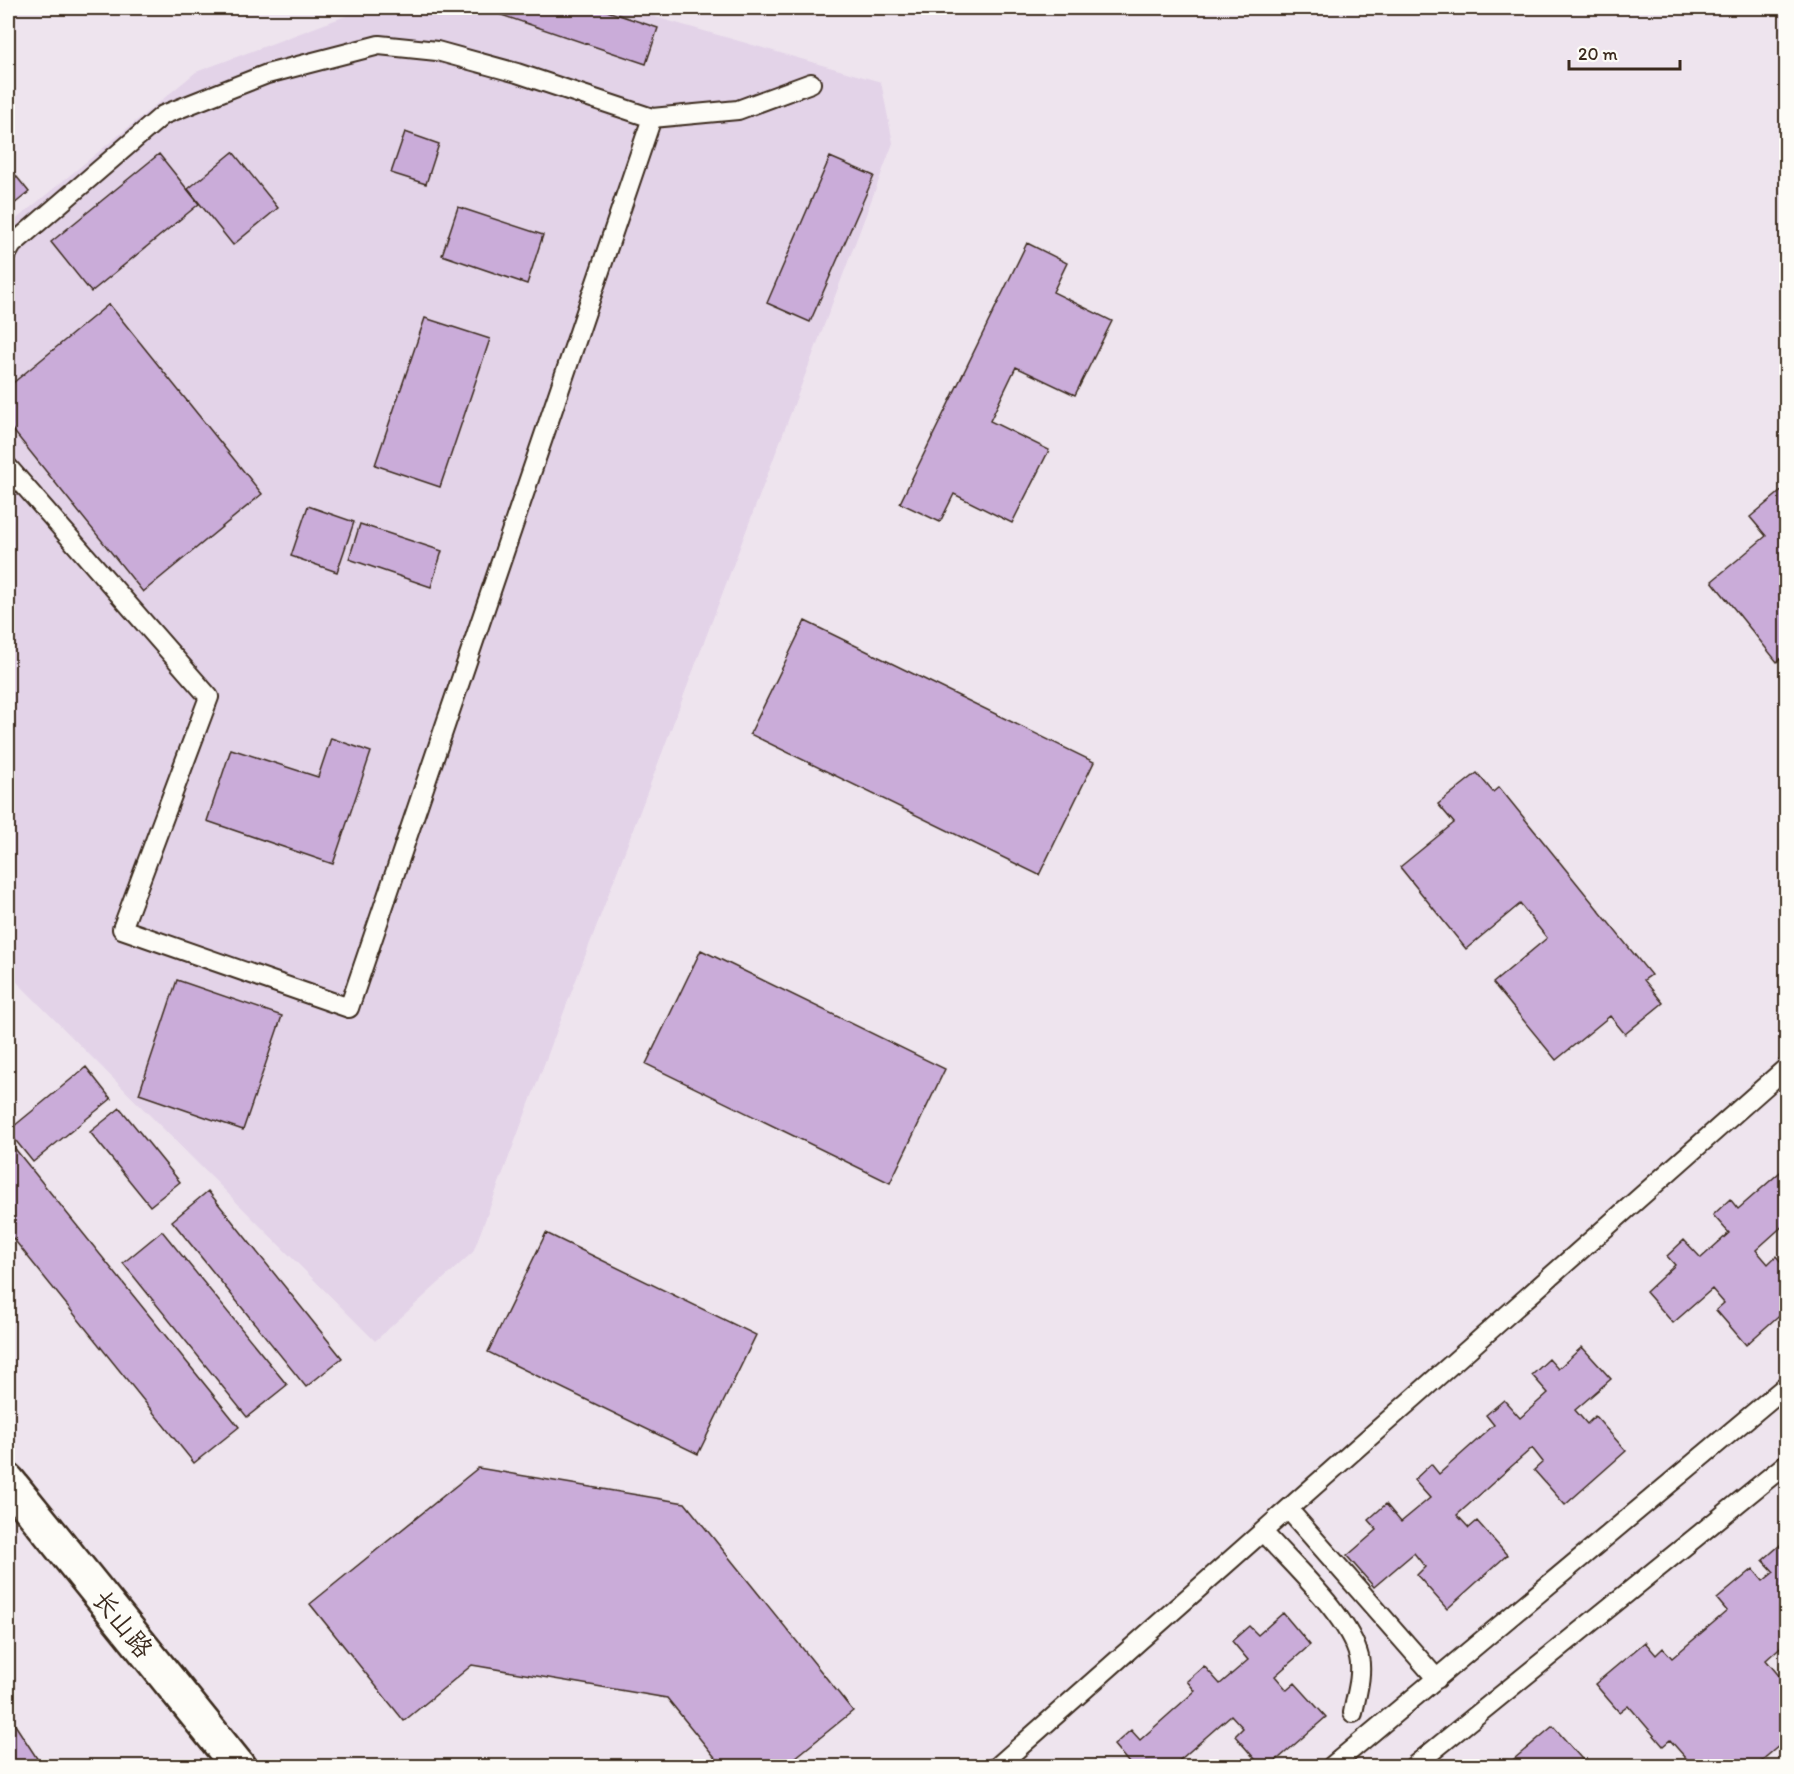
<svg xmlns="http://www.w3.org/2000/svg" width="1794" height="1774" font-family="Itim,'LXGW WenKai TC',sans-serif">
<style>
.built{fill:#e3d3e8}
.building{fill:#caacd9;stroke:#3b2a1e;stroke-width:1.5}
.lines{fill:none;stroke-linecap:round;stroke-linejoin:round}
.lane-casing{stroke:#3b2a1e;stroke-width:22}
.secondary-casing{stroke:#3b2a1e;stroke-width:38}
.lane{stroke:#fdfcf7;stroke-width:18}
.secondary{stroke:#fdfcf7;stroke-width:33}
.labels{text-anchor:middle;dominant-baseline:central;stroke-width:6;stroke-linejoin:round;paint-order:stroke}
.street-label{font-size:26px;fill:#3b2a1e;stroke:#fdfcf7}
</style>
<rect width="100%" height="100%" fill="#eee4ee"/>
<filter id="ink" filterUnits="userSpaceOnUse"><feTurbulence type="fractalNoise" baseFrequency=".0167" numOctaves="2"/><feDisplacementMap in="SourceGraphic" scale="12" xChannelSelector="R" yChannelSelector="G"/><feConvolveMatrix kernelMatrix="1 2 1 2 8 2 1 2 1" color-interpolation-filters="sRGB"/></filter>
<g filter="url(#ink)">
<!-- built -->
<path class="built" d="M367,8H624L881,82L893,143L473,1252L375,1341L8,973V226L196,72Z"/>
<!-- building -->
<path class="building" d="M481,8H598L658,28L646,64Z
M405,132L439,144L426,184L391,173Z
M233,152L278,208L233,245L188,189Z
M159,154L199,204L91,292L51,242Z
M830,157L874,176L810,322L767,303Z
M8,166L29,192L8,209Z
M458,207L543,235L527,284L442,255Z
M1027,243L1067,263L1053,292L1112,321L1075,395L1016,367L990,421L1049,450L1012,523L954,494L940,522L900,503Z
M109,304L262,494L143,592L8,424V387Z
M425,318L490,339L440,487L375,465Z
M1786,487V654L1777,662L1712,581L1766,536L1750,517Z
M308,506L354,522L337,572L291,556Z
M360,524L442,551L431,587L349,559Z
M805,621L1094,762L1039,875L750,734Z
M331,738L371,752L333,864L207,821L231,749L318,777Z
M1477,773L1493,792L1499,787L1651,975L1644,980L1663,1003L1625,1034L1610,1016L1556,1060L1493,983L1547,938L1520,904L1466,949L1400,867L1454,823L1438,804Z
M701,950L945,1069L890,1183L646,1064Z
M177,980L282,1016L243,1130L139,1094Z
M86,1067L111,1099L33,1162L8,1131Z
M120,1108L180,1182L150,1206L90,1132Z
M8,1140L239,1427L194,1463L8,1232Z
M1786,1167V1223L1756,1250L1768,1264L1776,1256L1786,1268V1309L1746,1345L1716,1310L1724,1303L1712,1289L1673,1323L1646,1292L1675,1265L1667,1256L1684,1240L1701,1258L1729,1233L1713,1215L1730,1199L1738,1209Z
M208,1191L342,1358L306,1387L172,1221Z
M162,1231L287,1385L247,1417L123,1263Z
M546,1233L756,1335L698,1454L488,1352Z
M1582,1347L1611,1379L1575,1410L1587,1424L1595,1416L1626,1451L1565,1505L1534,1470L1543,1462L1532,1448L1457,1515L1469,1528L1477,1521L1507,1555L1447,1609L1417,1575L1425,1567L1414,1553L1374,1587L1347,1556L1377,1530L1368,1520L1386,1504L1401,1522L1430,1498L1414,1480L1431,1464L1439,1474L1494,1425L1486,1415L1504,1400L1520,1418L1548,1393L1532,1375L1549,1359L1558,1369Z
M478,1468L685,1503L853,1711L785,1766H722L667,1698L472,1665L404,1721L310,1604Z
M1786,1540V1642L1766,1660L1786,1684V1740L1755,1766H1693L1670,1740L1663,1746L1628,1705L1619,1712L1595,1684L1645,1642L1656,1655L1663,1648L1672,1658L1727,1611L1717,1599L1753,1569L1763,1581L1774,1572L1763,1560Z
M1283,1613L1310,1645L1275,1676L1287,1690L1295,1683L1326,1717L1270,1766H1261L1235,1736L1243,1728L1231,1715L1173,1766H1126L1129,1763L1114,1745L1131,1730L1140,1740L1195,1691L1187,1681L1204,1666L1220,1684L1248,1660L1232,1641L1249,1626L1258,1635Z
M8,1714L38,1760L44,1766H8Z
M1553,1726L1588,1766H1510L1508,1764Z"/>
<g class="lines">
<!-- lane casing -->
<g class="lane-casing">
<path id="lane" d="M8,252L12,245L163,115L267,74L379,45L437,51L517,73L652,118L738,110L811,83
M8,467L209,697L122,929L349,1008L652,118
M1288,1509L1437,1679
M1263,1532C1291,1564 1349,1616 1359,1657C1363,1675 1356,1696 1353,1713
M998,1766L1786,1068
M1332,1766L1786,1386
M1414,1766L1786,1464"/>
</g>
<!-- secondary casing -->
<g class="secondary-casing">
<path id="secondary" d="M8,1481L238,1766"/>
</g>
<!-- lane -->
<use href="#lane" class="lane"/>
<!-- secondary -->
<use href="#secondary" class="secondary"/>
</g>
</g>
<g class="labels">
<!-- street labels -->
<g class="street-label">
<text transform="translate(123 1624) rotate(51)">长山路</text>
</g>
</g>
<!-- margin -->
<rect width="1794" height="1774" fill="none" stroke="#fdfcf7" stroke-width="30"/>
<rect x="15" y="15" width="1764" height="1744" fill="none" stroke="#3b2a1e" stroke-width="2" filter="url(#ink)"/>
<!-- scale -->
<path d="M1569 60v9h111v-9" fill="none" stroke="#3b2a1e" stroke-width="3"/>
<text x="1578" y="60" font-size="18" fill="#3b2a1e" stroke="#fdfcf7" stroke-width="4.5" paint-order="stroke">20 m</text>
</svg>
